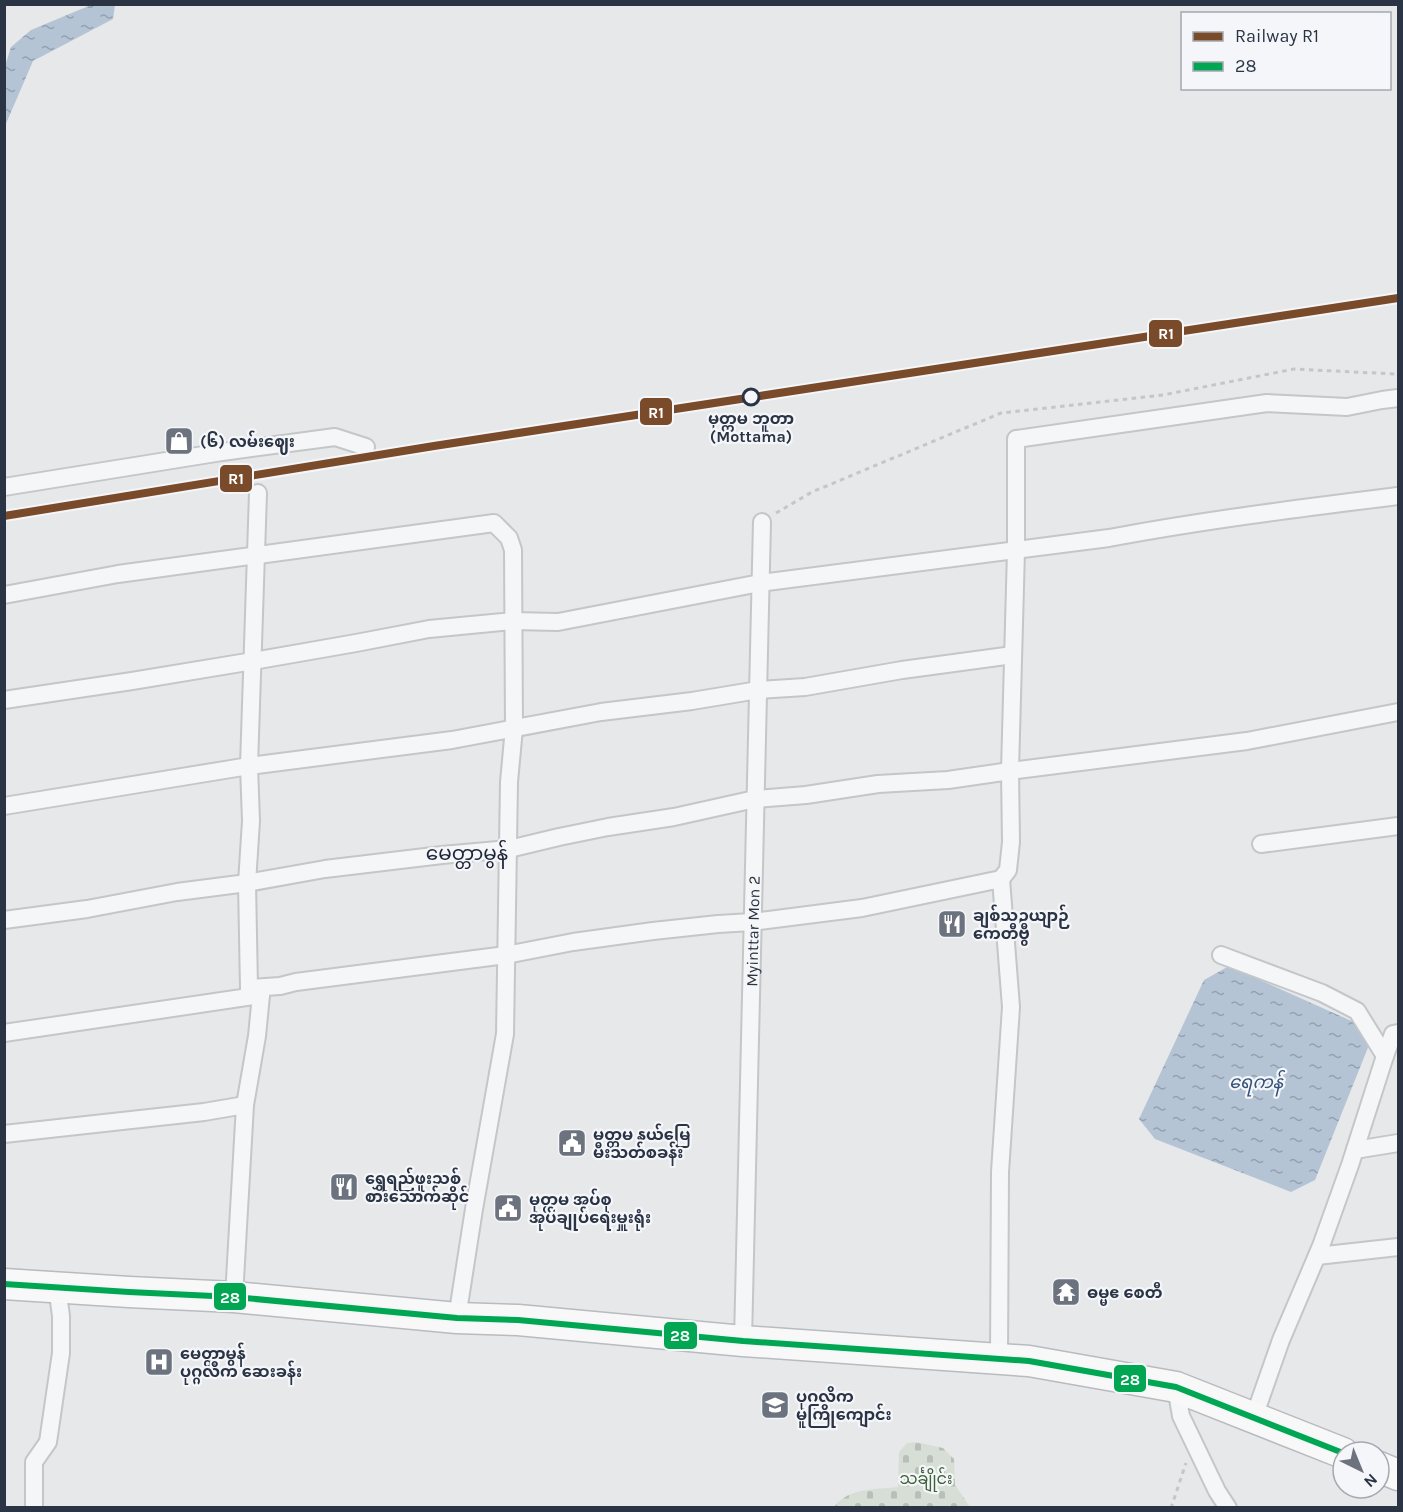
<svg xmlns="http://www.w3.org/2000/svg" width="1403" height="1512" font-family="Karla,'Noto Sans Myanmar',sans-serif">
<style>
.cemetery{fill:url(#cemetery-stones)}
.water{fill:url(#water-ripples)}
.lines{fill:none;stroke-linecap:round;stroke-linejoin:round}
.street-casing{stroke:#c4c6c8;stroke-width:20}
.highway-casing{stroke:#b8bbbf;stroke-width:33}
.path{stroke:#c5c6ca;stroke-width:3;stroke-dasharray:4.5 4.5;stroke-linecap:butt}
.street{stroke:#f5f6f7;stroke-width:16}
.highway{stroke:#f8f8f8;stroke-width:30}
.bus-1-casing{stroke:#f4f6f9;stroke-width:10}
.bus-1{stroke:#00a651;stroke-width:6}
.rail-1-casing{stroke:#f4f6f9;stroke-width:12}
.rail-1{stroke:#7a4b2a;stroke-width:8}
.stop-dot{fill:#f4f6f9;stroke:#2b3445;stroke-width:3}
.labels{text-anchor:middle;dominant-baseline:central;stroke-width:4.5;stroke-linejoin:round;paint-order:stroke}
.stop-label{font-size:16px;font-weight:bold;fill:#2b3445;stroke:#f4f6f9}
.poi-label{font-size:16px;font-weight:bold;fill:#2b3445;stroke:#f4f6f9;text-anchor:start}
.street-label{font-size:16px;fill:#2b3445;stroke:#f4f6f9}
.park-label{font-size:16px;fill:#3f6138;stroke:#f4f6f9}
.water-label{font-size:18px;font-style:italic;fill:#34527a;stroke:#f4f6f9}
.quarter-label{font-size:20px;fill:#1d2536;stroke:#f4f6f9}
.line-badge{stroke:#f4f6f9;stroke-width:2}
.badge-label{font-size:16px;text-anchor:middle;font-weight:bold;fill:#fff}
</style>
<defs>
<pattern id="cemetery-stones" width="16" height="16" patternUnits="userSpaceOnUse" patternTransform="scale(1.5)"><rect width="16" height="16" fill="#d6ded6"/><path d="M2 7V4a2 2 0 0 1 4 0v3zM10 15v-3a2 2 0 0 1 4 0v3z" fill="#b8bfb9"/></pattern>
<pattern id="water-ripples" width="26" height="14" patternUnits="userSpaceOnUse" patternTransform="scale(1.5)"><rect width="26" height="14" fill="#b4c4d5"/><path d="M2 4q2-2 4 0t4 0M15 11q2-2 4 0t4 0" fill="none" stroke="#93a0af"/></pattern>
</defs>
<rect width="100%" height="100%" fill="#e6e8ea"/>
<!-- cemetery -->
<path class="cemetery" d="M916,1442L943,1448L954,1459L955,1485L970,1507H834C850,1487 874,1490 898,1487L899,1452L907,1443Z"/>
<!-- water -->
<path class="water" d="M91,5H115L113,19L33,61L5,126V66L11,47L31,30Z
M1229,966L1356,1023L1369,1045L1315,1180L1291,1192L1155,1139L1139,1119L1204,980Z"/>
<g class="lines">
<!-- street casing -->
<g class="street-casing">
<g id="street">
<path d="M4,487L222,452L335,437L366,447"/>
<path d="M4,595L118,574L494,523L509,538L513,550L514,728L509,782L505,1034L474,1209L457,1318"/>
<path d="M4,700L132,681L253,661L356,643L429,629L512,621L558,622L760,583L1109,538C1205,520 1302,508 1398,496"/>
<path d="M4,806L249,766L258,493"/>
<path d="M1261,844L1398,826"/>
<path d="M4,920L87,909L177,892L247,883L251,821L249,766L452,740L601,712L692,701L758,690L805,687L902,670L1013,655"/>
<path d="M1221,955L1322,993L1357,1011L1385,1056L1350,1165L1321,1246L1281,1340L1254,1417"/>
<path d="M249,988L280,986L296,982L506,955L573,942L653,931L718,924L752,922L862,908L1001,879L1008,870L1011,842L1010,771L1016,550V439L1267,403L1347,407L1382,400L1398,398"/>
<path d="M249,988L247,883L325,869L442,855L509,849L559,837L608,827L674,817L755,799L806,795L878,784L948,780L1010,771L1247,741L1398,712"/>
<path d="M4,1033L261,995"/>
<path d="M1385,1056L1393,1034L1398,1033"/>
<path d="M4,1134L204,1112L245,1105"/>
<path d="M1355,1150L1398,1143"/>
<path d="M1317,1256L1398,1247"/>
<path d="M234,1297L245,1105L257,1036L261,995L249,988"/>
<path id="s1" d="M743,1341L762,522"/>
<path d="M999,1359L1000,1172L1011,1007L1001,879"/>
<path d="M1176,1387L1181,1416L1217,1491L1228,1508"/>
<path d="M34,1508V1462L48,1442L61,1353V1316L57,1287"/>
</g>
</g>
<!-- highway casing -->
<g class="highway-casing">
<path id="highway" d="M4,1284L129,1292L234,1297L457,1318L518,1320L743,1341L1029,1361L1176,1387L1343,1453
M1379,1467L1398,1475"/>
</g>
<!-- path -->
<path class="path" d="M776,513L812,492L1001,413L1163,395L1294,369L1395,374L1398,373
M1171,1508L1186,1463"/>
<!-- street -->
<use href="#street" class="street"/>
<!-- highway -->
<use href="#highway" class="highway"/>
<!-- bus-1 casing -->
<g class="bus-1-casing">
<path id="bus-1" d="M4,1284L129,1292L234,1297L457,1318L518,1320L743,1341L1029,1361L1176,1387L1343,1453"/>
</g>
<!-- bus-1 -->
<use href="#bus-1" class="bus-1"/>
<!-- rail-1 casing -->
<g class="rail-1-casing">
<path id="rail-1" d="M4,516L434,446L1398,298"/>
</g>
<!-- rail-1 -->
<use href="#rail-1" class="rail-1"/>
</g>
<!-- icons -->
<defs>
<g id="shop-square" transform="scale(1.5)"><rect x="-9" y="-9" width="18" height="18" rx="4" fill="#6c737f" stroke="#f4f6f9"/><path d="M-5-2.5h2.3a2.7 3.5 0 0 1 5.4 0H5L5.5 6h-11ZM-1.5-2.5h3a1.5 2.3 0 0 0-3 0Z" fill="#fff"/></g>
<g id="restaurant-square" transform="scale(1.5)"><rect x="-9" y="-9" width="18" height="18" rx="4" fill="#6c737f" stroke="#f4f6f9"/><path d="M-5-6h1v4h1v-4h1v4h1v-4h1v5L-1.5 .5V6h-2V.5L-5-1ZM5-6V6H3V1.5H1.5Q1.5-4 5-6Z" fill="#fff"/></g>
<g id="civic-square" transform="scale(1.5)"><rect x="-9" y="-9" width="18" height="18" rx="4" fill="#6c737f" stroke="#f4f6f9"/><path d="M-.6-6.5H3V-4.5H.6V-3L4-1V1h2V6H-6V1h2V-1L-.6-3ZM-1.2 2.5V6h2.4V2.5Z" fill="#fff"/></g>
<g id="temple-square" transform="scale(1.5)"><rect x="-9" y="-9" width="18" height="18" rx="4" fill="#6c737f" stroke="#f4f6f9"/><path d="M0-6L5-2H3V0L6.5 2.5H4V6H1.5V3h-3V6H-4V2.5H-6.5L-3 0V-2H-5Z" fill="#fff"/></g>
<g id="hospital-square" transform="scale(1.5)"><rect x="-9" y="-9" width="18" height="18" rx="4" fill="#6c737f" stroke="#f4f6f9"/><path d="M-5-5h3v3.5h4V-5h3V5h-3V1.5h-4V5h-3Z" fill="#fff"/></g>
<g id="school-square" transform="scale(1.5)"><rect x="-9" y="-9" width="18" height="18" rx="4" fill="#6c737f" stroke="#f4f6f9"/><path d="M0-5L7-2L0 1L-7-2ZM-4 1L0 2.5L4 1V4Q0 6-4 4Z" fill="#fff"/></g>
</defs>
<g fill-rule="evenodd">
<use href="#shop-square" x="179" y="441"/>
<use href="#restaurant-square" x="952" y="924"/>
<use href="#civic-square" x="572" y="1143"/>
<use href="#restaurant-square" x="344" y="1187"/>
<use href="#civic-square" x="508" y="1208"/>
<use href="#temple-square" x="1066" y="1292"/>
<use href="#hospital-square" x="159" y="1362"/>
<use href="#school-square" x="775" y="1405"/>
</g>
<!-- markers -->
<circle class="stop-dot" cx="751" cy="397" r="8"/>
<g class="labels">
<!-- stop labels -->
<g class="stop-label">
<text x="751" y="418">မုတ္တမ ဘူတာ<tspan x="751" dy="18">(Mottama)</tspan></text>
</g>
<!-- poi labels -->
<g class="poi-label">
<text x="200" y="441">(၆) လမ်းဈေး</text>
<text x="973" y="915">ချစ်သူဥယျာဉ်<tspan x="973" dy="18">ကေတီဗွီ</tspan></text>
<text x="593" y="1134">မုတ္တမ နယ်မြေ<tspan x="593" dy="18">မီးသတ်စခန်း</tspan></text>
<text x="365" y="1178">ရွှေရည်ဖူးသစ်<tspan x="365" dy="18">စားသောက်ဆိုင်</tspan></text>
<text x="529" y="1199">မုတ္တမ အုပ်စု<tspan x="529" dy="18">အုပ်ချုပ်ရေးမှူးရုံး</tspan></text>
<text x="1087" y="1292">ဓမ္မဧ စေတီ</text>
<text x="180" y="1353">မေတ္တာမွန်<tspan x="180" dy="18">ပုဂ္ဂလိက ဆေးခန်း</tspan></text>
<text x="796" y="1396">ပုဂ္ဂလိက<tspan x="796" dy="18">မူကြိုကျောင်း</tspan></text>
</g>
<!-- street labels -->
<g class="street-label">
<text stroke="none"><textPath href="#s1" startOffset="410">Myinttar Mon 2</textPath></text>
</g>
<!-- park labels -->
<g class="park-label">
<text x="926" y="1478">သင်္ချိုင်း</text>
</g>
<!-- water labels -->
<g class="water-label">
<text x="1256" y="1082">ရေကန်</text>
</g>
<!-- quarter labels -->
<g class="quarter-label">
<text x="467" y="853">မေတ္တာမွန်</text>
</g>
</g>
<g class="line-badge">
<rect x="1148" y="319" width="35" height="29" rx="6" fill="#7a4b2a"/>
<rect x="639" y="397" width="34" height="29" rx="6" fill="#7a4b2a"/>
<rect x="219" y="464" width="34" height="29" rx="6" fill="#7a4b2a"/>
<rect x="213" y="1282" width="34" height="29" rx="6" fill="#00a651"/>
<rect x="663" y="1321" width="35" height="29" rx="6" fill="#00a651"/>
<rect x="1113" y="1364" width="34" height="29" rx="6" fill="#00a651"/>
</g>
<g class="badge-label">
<text x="1166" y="339">R1</text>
<text x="656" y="418">R1</text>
<text x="236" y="484">R1</text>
<text x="230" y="1303">28</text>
<text x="680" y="1341">28</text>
<text x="1130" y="1385">28</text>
</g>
<!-- border -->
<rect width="1403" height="1512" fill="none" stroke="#2b3445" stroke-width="12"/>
<!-- legend -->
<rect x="1181" y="12" width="210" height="78" fill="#f4f6f9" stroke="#a4a8b1" stroke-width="1.5"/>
<rect x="1193" y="32" width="30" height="9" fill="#7a4b2a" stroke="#a4a8b1" stroke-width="1.5"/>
<text x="1235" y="42" font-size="18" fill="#2b3445">Railway R1</text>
<rect x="1193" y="62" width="30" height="9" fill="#00a651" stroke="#a4a8b1" stroke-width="1.5"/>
<text x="1235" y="72" font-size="18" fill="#2b3445">28</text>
<!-- north arrow -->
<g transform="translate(1361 1470) rotate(137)"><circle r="28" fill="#f4f6f9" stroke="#a4a8b1" stroke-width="1.5"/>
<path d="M0-4.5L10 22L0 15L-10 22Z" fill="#6c737f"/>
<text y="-9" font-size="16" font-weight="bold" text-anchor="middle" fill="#2b3445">N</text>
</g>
</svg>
